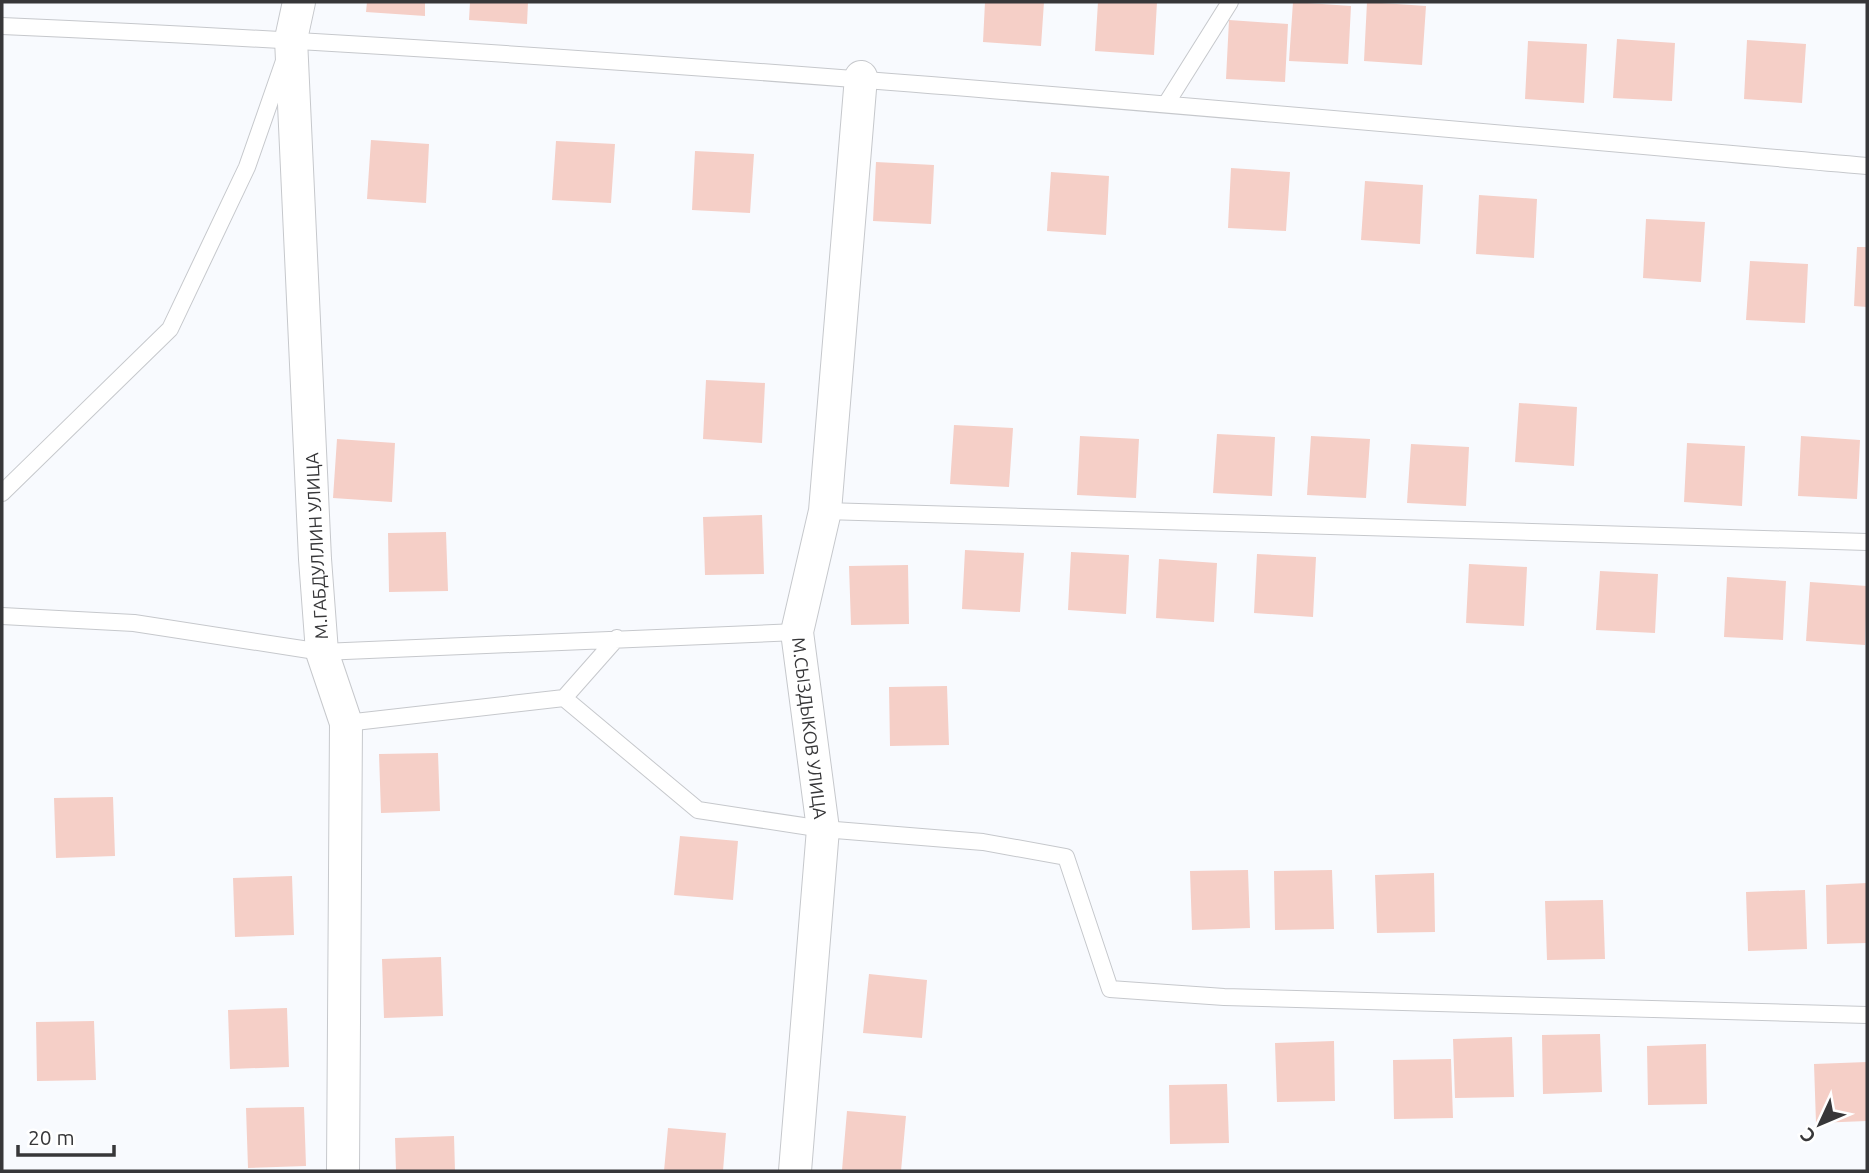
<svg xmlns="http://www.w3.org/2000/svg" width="1869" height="1173" font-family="Ubuntu,sans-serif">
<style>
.building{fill:#f5cfc7}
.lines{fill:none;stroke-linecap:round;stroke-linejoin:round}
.lane-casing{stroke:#c6c8cc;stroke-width:18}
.street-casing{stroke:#c6c8cc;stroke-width:34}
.lane{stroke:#fff;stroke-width:16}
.street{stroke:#fff;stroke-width:32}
.labels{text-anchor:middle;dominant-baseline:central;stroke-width:5;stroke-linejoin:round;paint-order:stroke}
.street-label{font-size:18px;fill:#373739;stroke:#fff}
</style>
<rect width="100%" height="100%" fill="#f8fafe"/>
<!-- building -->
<path class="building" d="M367,2H425V16L366,12Z
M470,2H528L527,24L469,20Z
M985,2H1044L1041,46L983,42Z
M1098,2H1157L1154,55L1095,51Z
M1293,2L1351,6L1348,64L1289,61Z
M1367,2L1426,6L1422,65L1364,61Z
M1229,20L1288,24L1285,82L1226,79Z
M1617,39L1675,43L1672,101L1613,98Z
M1747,40L1806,44L1802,103L1744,99Z
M1528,41L1587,44L1584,103L1525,99Z
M371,140L429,144L426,203L367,199Z
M556,141L615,144L611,203L552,200Z
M695,151L754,154L750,213L692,210Z
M876,162L934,165L931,224L873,221Z
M1231,168L1290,172L1286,231L1228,228Z
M1051,172L1109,176L1106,235L1047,231Z
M1365,181L1423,185L1420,244L1361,240Z
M1479,195L1537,199L1534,258L1476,254Z
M1646,219L1705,222L1701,282L1643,278Z
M1857,247H1867V307L1854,306Z
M1750,261L1808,264L1805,323L1746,320Z
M706,380L765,383L762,443L703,439Z
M1519,403L1577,407L1574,466L1515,462Z
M954,425L1013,428L1009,487L950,484Z
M1217,434L1275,437L1272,496L1213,493Z
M1080,436L1139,439L1136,498L1077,495Z
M1311,436L1370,439L1366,498L1307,495Z
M1801,436L1860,440L1857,499L1798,496Z
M337,439L395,443L392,502L333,498Z
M1687,443L1745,446L1742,506L1684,502Z
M1411,444L1469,447L1466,506L1407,503Z
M762,515L764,574L705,575L703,517Z
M446,532L448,591L389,592L388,533Z
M965,550L1024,553L1020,612L962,609Z
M1071,552L1129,555L1126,614L1068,610Z
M1257,554L1316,557L1313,617L1254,613Z
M1159,559L1217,563L1214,622L1156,618Z
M1469,564L1527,567L1524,626L1466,623Z
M908,565L909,624L851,625L849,566Z
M1600,571L1658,574L1655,633L1596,630Z
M1727,577L1786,581L1783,640L1724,637Z
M1810,582L1867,586L1865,645L1806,641Z
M947,686L949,745L890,746L889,687Z
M438,753L440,811L381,813L379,754Z
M113,797L115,856L56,858L54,798Z
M680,836L738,841L733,900L674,895Z
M1248,870L1250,928L1192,930L1190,871Z
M1332,870L1334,929L1275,930L1274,871Z
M1434,873L1435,932L1377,933L1375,875Z
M292,876L294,935L235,937L233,878Z
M1867,883V943L1827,944L1826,885Z
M1805,890L1807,949L1748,951L1746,892Z
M1603,900L1605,959L1547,960L1545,901Z
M441,957L443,1016L384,1018L382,959Z
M869,974L927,980L922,1038L863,1033Z
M287,1008L289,1067L230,1069L228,1010Z
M94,1021L96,1080L37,1081L36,1022Z
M1600,1034L1602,1092L1543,1094L1542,1035Z
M1512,1037L1514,1097L1455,1098L1453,1039Z
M1334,1041L1335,1101L1277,1102L1275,1043Z
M1706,1044L1707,1104L1648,1105L1647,1046Z
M1451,1059L1453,1118L1394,1119L1393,1060Z
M1867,1062V1121L1816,1123L1814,1064Z
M1227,1084L1229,1143L1170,1144L1169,1085Z
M304,1107L306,1166L248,1168L246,1108Z
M847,1111L906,1116L901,1171L842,1170Z
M668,1128L726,1133L723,1171H664Z
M454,1136L455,1171H396L395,1138Z"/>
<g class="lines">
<!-- lane casing -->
<g class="lane-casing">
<path id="lane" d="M2,26C625,53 1246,111 1867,166
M1166,104L1230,2
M2,493L170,329L247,167L284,61
M825,511L1867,542
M2,616L134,623L322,652L797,632
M564,698L617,638
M346,723L564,698L698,810L823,829L983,842L1066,857L1110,989L1224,997L1867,1015"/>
</g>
<!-- street casing -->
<g class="street-casing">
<path id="street" d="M299,2L291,39L315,559L322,652L346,723L343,1171
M795,1171L823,829L797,632L825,511L861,77"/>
</g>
<!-- lane -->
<use href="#lane" class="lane"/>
<!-- street -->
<use href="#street" class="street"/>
</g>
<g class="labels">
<!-- street labels -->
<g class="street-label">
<text transform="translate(316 546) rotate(-93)">М.ГАБДУЛЛИН УЛИЦА</text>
<text transform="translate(810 728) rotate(83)">М.СЫЗДЫКОВ УЛИЦА</text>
</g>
</g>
<!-- border -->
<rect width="1869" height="1173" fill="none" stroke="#373739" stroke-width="7"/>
<!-- north arrow -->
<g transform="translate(1820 1124) rotate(226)" stroke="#ffffff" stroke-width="5" paint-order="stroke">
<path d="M0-5L12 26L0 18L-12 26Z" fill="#373739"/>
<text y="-10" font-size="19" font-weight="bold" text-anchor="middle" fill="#373739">С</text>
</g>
<!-- scale -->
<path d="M18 1145v10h96v-10" fill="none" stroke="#373739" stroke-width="3.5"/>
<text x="28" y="1145" font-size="21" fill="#373739" stroke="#ffffff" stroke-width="5" paint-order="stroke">20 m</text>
</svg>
